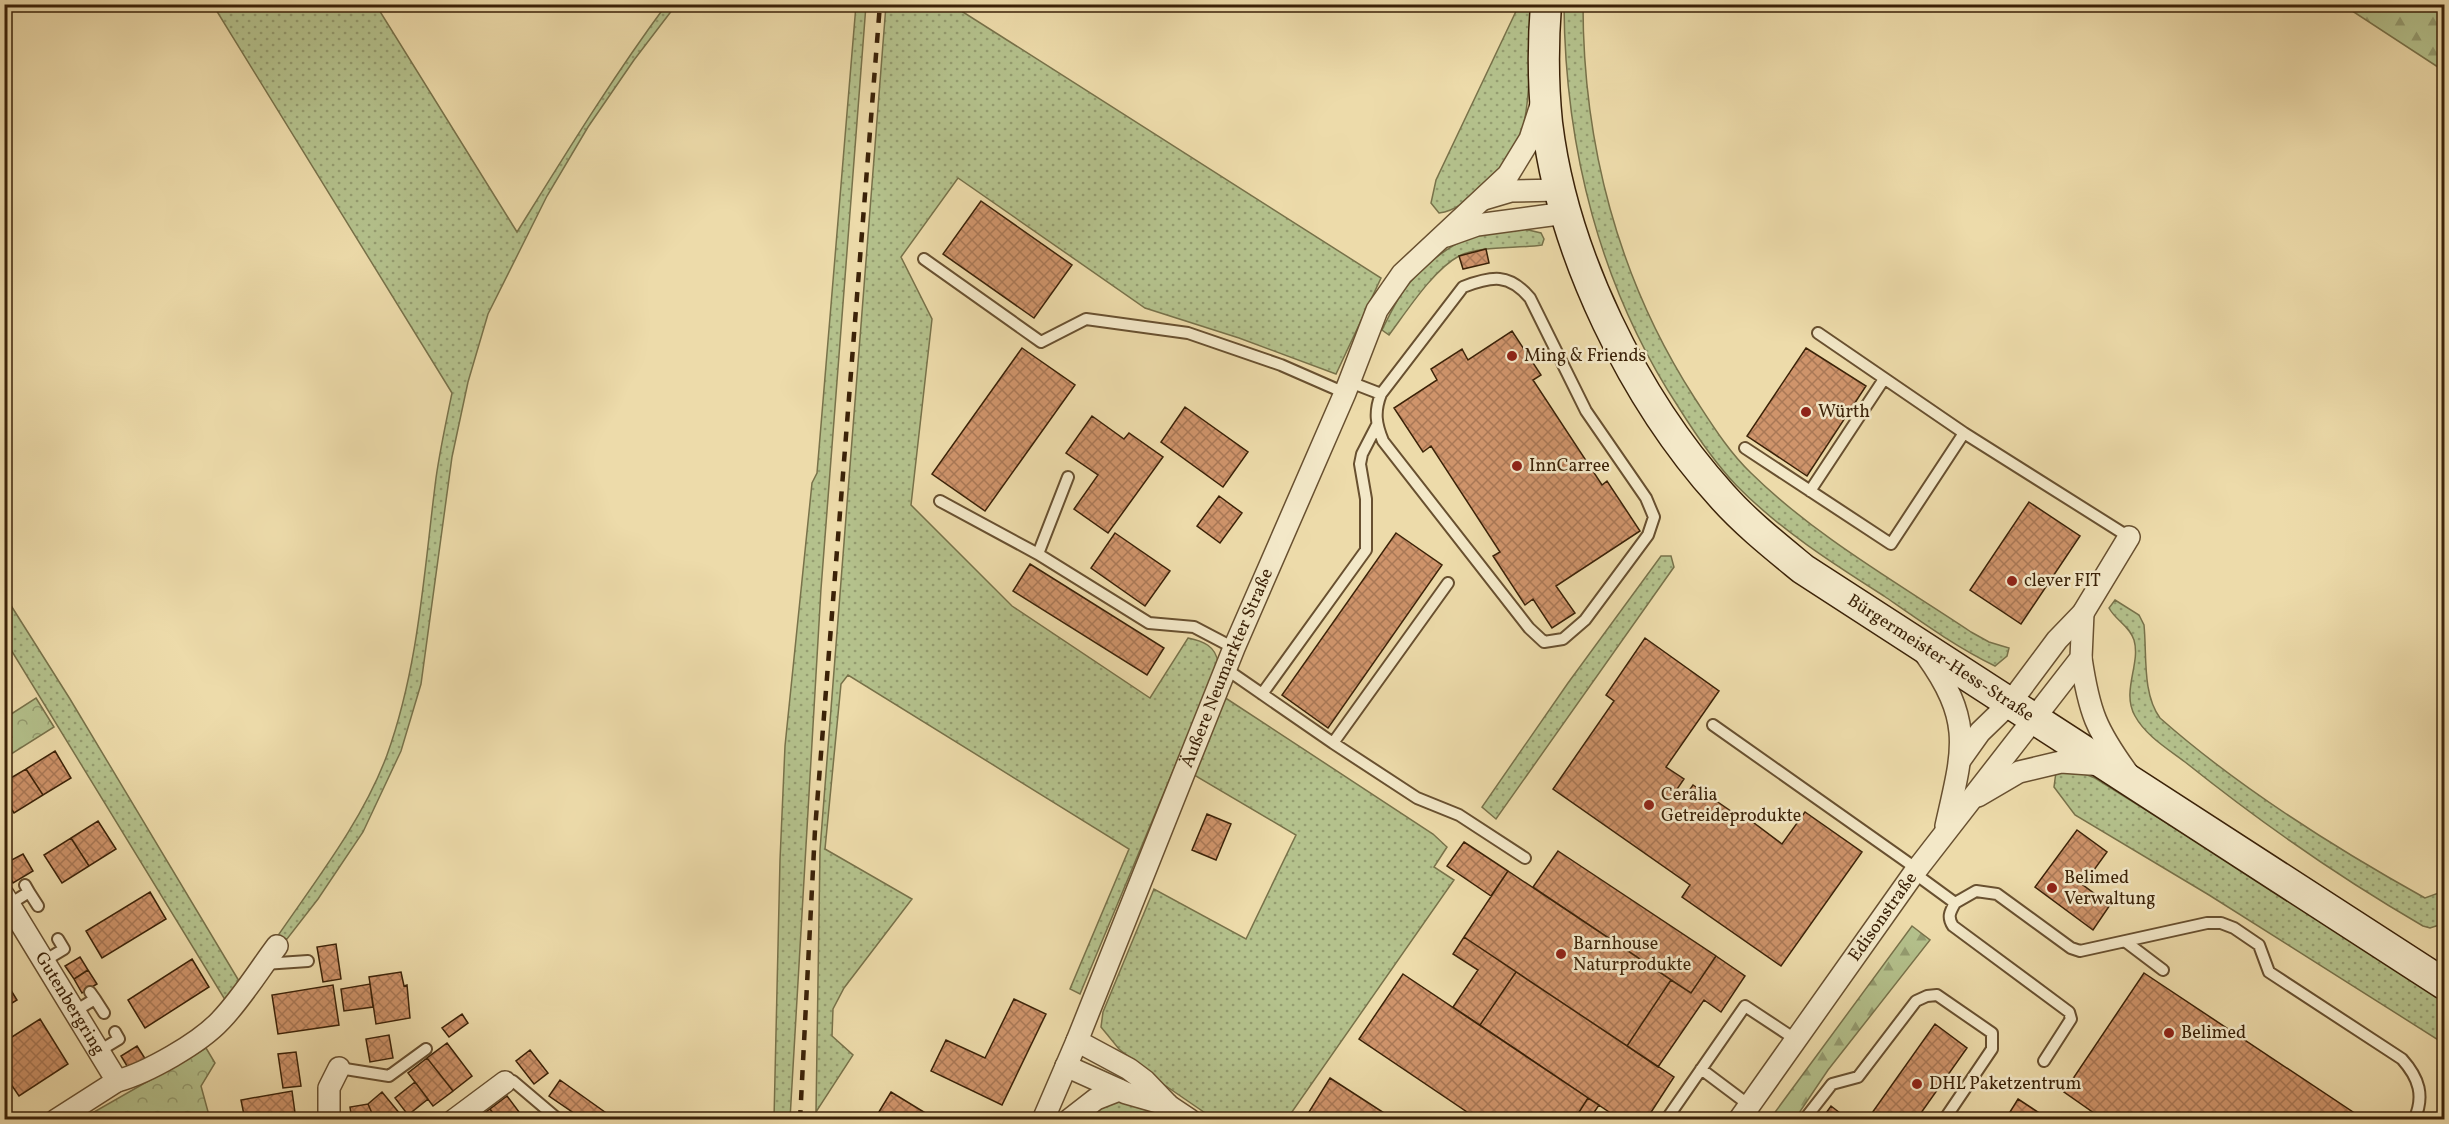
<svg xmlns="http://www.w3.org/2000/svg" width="2449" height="1124" font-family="Vollkorn,serif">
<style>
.grass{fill:url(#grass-dots);stroke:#78724a;stroke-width:1.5}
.forest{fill:url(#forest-firs);stroke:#78724a;stroke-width:1.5}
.park{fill:url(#park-crowns);stroke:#78724a;stroke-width:1.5}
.building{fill:url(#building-cross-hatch);stroke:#3b2208;stroke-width:1.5}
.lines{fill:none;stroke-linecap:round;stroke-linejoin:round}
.service-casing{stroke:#685030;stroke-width:14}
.minor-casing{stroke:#685030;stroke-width:24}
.secondary-casing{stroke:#3b2208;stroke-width:33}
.service{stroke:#f3e8c8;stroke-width:10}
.minor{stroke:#f3e8c8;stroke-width:21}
.secondary{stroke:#f3e8c8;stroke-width:30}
.rail{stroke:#3b2208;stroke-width:4.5;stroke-dasharray:10 10;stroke-linecap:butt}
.poi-dot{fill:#8f2418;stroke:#f3e8c8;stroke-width:2}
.labels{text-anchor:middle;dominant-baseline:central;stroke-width:5;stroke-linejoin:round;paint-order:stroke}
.poi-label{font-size:18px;fill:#3b2208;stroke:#f3e8c8;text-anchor:start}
.street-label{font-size:18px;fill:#3b2208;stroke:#f3e8c8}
</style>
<defs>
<pattern id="grass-dots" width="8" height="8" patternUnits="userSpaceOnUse" patternTransform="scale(1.5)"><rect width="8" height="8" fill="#b4c18c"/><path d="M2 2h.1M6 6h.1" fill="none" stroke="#949c70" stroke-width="1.8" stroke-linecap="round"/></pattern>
<pattern id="forest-firs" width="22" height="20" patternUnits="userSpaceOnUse" patternTransform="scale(1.5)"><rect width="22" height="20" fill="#b4c18c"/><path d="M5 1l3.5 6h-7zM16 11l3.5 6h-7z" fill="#949c70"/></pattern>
<pattern id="park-crowns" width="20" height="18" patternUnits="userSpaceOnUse" patternTransform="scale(1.5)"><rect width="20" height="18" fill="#b4c18c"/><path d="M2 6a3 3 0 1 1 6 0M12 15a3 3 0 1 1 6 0" fill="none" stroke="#949c70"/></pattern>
<pattern id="building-cross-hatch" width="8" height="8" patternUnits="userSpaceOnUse" patternTransform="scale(1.5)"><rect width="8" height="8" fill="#cf946b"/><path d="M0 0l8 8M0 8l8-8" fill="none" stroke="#a97856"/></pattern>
</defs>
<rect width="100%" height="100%" fill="#eddbaa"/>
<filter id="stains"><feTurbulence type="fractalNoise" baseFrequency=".00333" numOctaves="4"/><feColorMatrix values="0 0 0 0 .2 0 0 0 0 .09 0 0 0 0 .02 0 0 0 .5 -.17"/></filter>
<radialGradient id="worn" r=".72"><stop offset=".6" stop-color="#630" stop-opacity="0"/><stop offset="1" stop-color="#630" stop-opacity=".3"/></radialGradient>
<!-- grass -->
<path class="grass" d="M213,5H376L517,232C565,155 612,78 666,5H676L634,60L588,127L547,196L488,314L468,382L452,457L421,684L401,751L363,832L318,899L287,939L277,937C316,880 363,820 387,755C419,666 424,571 436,478C440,450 446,422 452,393Z
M856,5H866L821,589L790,1119H774L780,860L785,746L812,483L817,473Z
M886,5H952L1381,278L1336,374L1239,338L1145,308L958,178L901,257L932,319L911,505L1012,606L1150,698L1188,638C1203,641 1216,646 1218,663L1080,994L1070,989L1129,849L848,675L841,684L825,849L912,899L844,988L833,1009L832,1036L853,1055L816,1112L820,850Z
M1519,5H1531C1529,48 1534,127 1509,163C1503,172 1491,180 1482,187C1470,198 1456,211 1439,213L1431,203L1436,180Z
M1564,5H1583C1583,143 1618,279 1694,397C1711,423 1728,451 1751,473C1815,536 1896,582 1971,632L1989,642L2009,648L2007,656L1995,666C1956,647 1920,621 1884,596C1832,563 1779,529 1736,485C1714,462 1696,435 1679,408C1600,288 1565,148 1564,5Z
M1524,229L1541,233L1544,239L1542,245C1517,249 1481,245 1459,256C1433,270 1407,311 1389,335L1382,330C1388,318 1394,305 1402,293C1416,272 1445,247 1469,238C1487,231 1505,230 1524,229Z
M1661,556H1671L1674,567L1496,819L1482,807L1568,683Z
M5,596L70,699L242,986L227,1003L5,640Z
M2115,600L2139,615L2144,625C2147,654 2142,694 2160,718C2238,787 2335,848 2425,898L2444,891V917L2439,925L2430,928L2423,926C2340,878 2260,822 2185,762C2168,749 2146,736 2135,716C2121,691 2141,664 2134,640C2129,625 2116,621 2109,608Z
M1224,697L1433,834L1447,847L1434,867L1454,880L1287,1119H1214L1163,1084L1119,1049L1101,1027L1103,1012L1154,889L1246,939L1296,835L1194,775Z
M2077,771L2095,778L2444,997V1047L2440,1041L2209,895L2075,815L2054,787L2056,772Z
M1128,1098L1152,1107L1145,1119L1080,1120L1089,1112Z"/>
<!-- forest -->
<path class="forest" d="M2343,5H2444V71Z
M1912,926L1930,940L1828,1070L1795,1119H1770Z"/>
<!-- park -->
<path class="park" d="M36,698L54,727L5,758V718Z
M206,1048L215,1063L201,1086L210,1119L80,1120Z"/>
<!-- building -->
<path class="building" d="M981,201L1072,265L1034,318L943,254Z
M1486,249L1489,263L1463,269L1459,256Z
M1512,331L1541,375L1533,380L1602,485L1607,481L1640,531L1556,586L1575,613L1552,628L1533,599L1525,605L1493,556L1500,552L1431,446L1423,452L1394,408L1437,380L1431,369L1462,349L1468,360Z
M1022,348L1075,385L985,511L932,474Z
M1806,348L1866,386L1807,476L1747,436Z
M1185,407L1248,452L1223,487L1161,442Z
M1092,416L1124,439L1129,433L1163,457L1108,533L1074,509L1098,475L1066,453Z
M1219,496L1242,513L1220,543L1197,526Z
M2029,502L2080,536L2021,624L1970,590Z
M1115,533L1170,571L1145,606L1091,568Z
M1396,533L1442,565L1328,728L1282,695Z
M1030,564L1164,648L1147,675L1013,591Z
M1645,638L1719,691L1666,767L1684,779L1675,792L1684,798L1693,785L1741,818L1742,814L1782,844L1805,812L1862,852L1781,966L1682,897L1690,885L1553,789L1614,701L1606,695Z
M55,751L71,778L43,795L26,769Z
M26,769L43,795L14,813L4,797V782Z
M1207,814L1231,824L1216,860L1192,850Z
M98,821L116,849L89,866L71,838Z
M2077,830L2107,852L2083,885L2110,905L2093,930L2035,887Z
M71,838L89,866L62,883L44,855Z
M1464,842L1508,871L1491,896L1447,866Z
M1558,851L1716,956L1691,993L1533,887Z
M23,854L33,871L13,883L4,864Z
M1508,871L1671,980L1627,1046L1464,937Z
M150,892L166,919L102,958L86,931Z
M1464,937L1516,972L1480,1025L1453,1007L1478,970L1453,954Z
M336,944L341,979L323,982L317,947Z
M1716,956L1745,976L1721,1012L1704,1000L1658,1067L1627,1046L1671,980L1691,993Z
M80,957L88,970L74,979L65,966Z
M192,959L209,987L145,1028L128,1000Z
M88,970L97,984L82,993L74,979Z
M401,972L404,986L407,985L410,1018L376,1024L369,977Z
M1516,972L1674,1077L1646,1120H1621L1480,1025Z
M2144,973L2359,1116L2357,1120H2104L2064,1092Z
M1403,974L1588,1098L1574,1120H1479L1359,1039Z
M4,979L17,1000L4,1008Z
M370,984L373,1007L344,1011L341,989Z
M333,985L339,1025L278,1034L272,995Z
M1014,999L1046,1014L1002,1105L931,1071L946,1040L985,1058Z
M462,1014L468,1023L449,1037L442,1028Z
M40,1019L68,1064L19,1096L4,1074V1042Z
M1935,1024L1967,1048L1916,1120H1867Z
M389,1035L393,1058L370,1062L366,1039Z
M447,1043L472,1076L453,1091L427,1058Z
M137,1046L146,1060L130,1071L121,1056Z
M530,1050L548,1073L534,1084L516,1061Z
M296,1052L301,1086L283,1088L278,1054Z
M427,1058L453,1091L433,1106L408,1073Z
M1330,1078L1395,1120H1304Z
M560,1080L616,1120H584L549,1096Z
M415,1082L428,1099L408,1115L395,1098Z
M292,1091L296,1120H245L241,1100Z
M382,1092L405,1120H375L368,1104Z
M891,1092L937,1120H874Z
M507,1096L525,1120H498L490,1109Z
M1588,1098L1599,1105L1589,1120H1574Z
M2018,1099L2050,1120H2005Z
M368,1104L375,1120H352L350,1107Z
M1831,1106L1849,1120H1821Z
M490,1109L498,1120H476L480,1116Z"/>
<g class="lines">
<!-- service casing -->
<g class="service-casing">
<path id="service" d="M924,259L1041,342L1086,319L1188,333L1281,365L1345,393
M1818,333L1964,433L2129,537
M1350,382L1381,394C1374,412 1376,424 1383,441L1529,628L1544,642L1563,639L1585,620L1648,535L1654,517L1646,498L1586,411L1530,298C1509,273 1492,276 1463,287L1381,394
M1745,448L1891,544L1964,433
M1068,477L1038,554L1149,623L1194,627L1234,648
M1810,491L1884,379
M940,501L1038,554
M1226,669L1333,743L1417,798L1459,815L1525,858
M1262,694L1366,550V499L1360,464L1362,454L1377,425
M1713,725L1917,869
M1333,743L1448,583
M1914,873L1955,903C1950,912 1947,917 1953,926L2069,1012L2071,1019L2044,1061
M29,892L38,906
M1955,903L1976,891L1997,894L2071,948L2080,951L2207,923H2221L2234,928L2259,945L2269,972L2402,1059C2419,1078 2425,1096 2414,1120
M10,904L29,892L25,885
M2126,942L2163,970
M44,961L64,949L58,939
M264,964L308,961
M95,999L104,1013
M75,1011L95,999L90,992
M99,1051L119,1039L115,1032
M339,1068L389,1076L426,1049
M1701,1069L1749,1105
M505,1082L513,1081L559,1120
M1666,1120L1745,1006L1795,1039
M1804,1120L1832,1084L1858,1077L1916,1001L1927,996L1937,995L1992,1033V1049L1944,1120"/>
</g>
<!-- minor casing -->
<g class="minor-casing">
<g id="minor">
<path d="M1484,199L1511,191L1561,190"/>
<path d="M1446,236L1477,225L1566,213"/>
<path d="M1926,655C1974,722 1963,750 1946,826"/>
<path d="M2081,658C2089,712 2096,730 2129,775"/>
<path d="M1960,760L1980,732L2010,703L2057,640L2083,613L2129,537"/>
<path d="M1978,796L2019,772L2061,762L2104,765"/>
<path id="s1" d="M4,896L117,1081L56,1120"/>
<path d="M1077,1041L1129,1069L1145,1081L1169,1106L1190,1120"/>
<path d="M1066,1066L1126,1093L1168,1105"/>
<path d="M117,1081C147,1073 200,1043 221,1020C242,998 259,970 277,946"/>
<path d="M329,1120V1088L339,1068"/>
<path d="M454,1120L505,1082"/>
<path id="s2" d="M1043,1120L1077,1041L1234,648L1345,393L1377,310L1402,274L1508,175L1530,139L1541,105"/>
<path d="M1069,1120L1096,1099L1119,1090"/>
<path id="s3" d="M1739,1120L1914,873L2081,658L2083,613"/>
</g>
</g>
<!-- secondary casing -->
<g class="secondary-casing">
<g id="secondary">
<path id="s4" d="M1546,4C1543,43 1543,84 1547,123C1563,254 1634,399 1722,496C1746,523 1775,546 1803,569L2444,984"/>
</g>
</g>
<!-- service -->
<use href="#service" class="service"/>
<!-- minor -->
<use href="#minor" class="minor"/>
<!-- secondary -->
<use href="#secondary" class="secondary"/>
<!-- rail -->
<path class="rail" d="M800,1120L815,830L880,4"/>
</g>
<!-- markers -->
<g class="poi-dot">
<circle cx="1512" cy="356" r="6"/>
<circle cx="1806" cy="412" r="6"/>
<circle cx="1517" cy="466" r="6"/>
<circle cx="2012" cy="581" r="6"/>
<circle cx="1649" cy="805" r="6"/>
<circle cx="2052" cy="888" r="6"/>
<circle cx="1561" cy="954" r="6"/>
<circle cx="2169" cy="1033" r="6"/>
<circle cx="1917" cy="1084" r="6"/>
</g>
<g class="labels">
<!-- poi labels -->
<g class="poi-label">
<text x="1524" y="356">Ming &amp; Friends</text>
<text x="1818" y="412">Würth</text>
<text x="1529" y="466">InnCarree</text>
<text x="2024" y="581">clever FIT</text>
<text x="1661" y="795">Ceralia<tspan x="1661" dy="21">Getreideprodukte</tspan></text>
<text x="2064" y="878">Belimed<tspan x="2064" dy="21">Verwaltung</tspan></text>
<text x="1573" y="944">Barnhouse<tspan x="1573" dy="21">Naturprodukte</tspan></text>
<text x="2181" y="1033">Belimed</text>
<text x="1929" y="1084">DHL Paketzentrum</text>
</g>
<!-- street labels -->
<g class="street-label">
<text stroke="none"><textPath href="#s4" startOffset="810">Bürgermeister-Hess-Straße</textPath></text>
<text stroke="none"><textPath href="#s2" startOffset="488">Äußere Neumarkter Straße</textPath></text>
<text stroke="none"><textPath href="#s3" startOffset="249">Edisonstraße</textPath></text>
<text stroke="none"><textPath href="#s1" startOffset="126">Gutenbergring</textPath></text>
</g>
</g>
<!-- margin -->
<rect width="2449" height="1124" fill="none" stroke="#eddbaa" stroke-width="24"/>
<rect x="6" y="6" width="2437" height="1112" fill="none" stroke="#3b2208" stroke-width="3"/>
<rect x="12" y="12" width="2425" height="1100" fill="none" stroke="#3b2208" stroke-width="1.5"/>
<rect width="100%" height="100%" filter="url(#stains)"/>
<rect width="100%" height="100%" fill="url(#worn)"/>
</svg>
